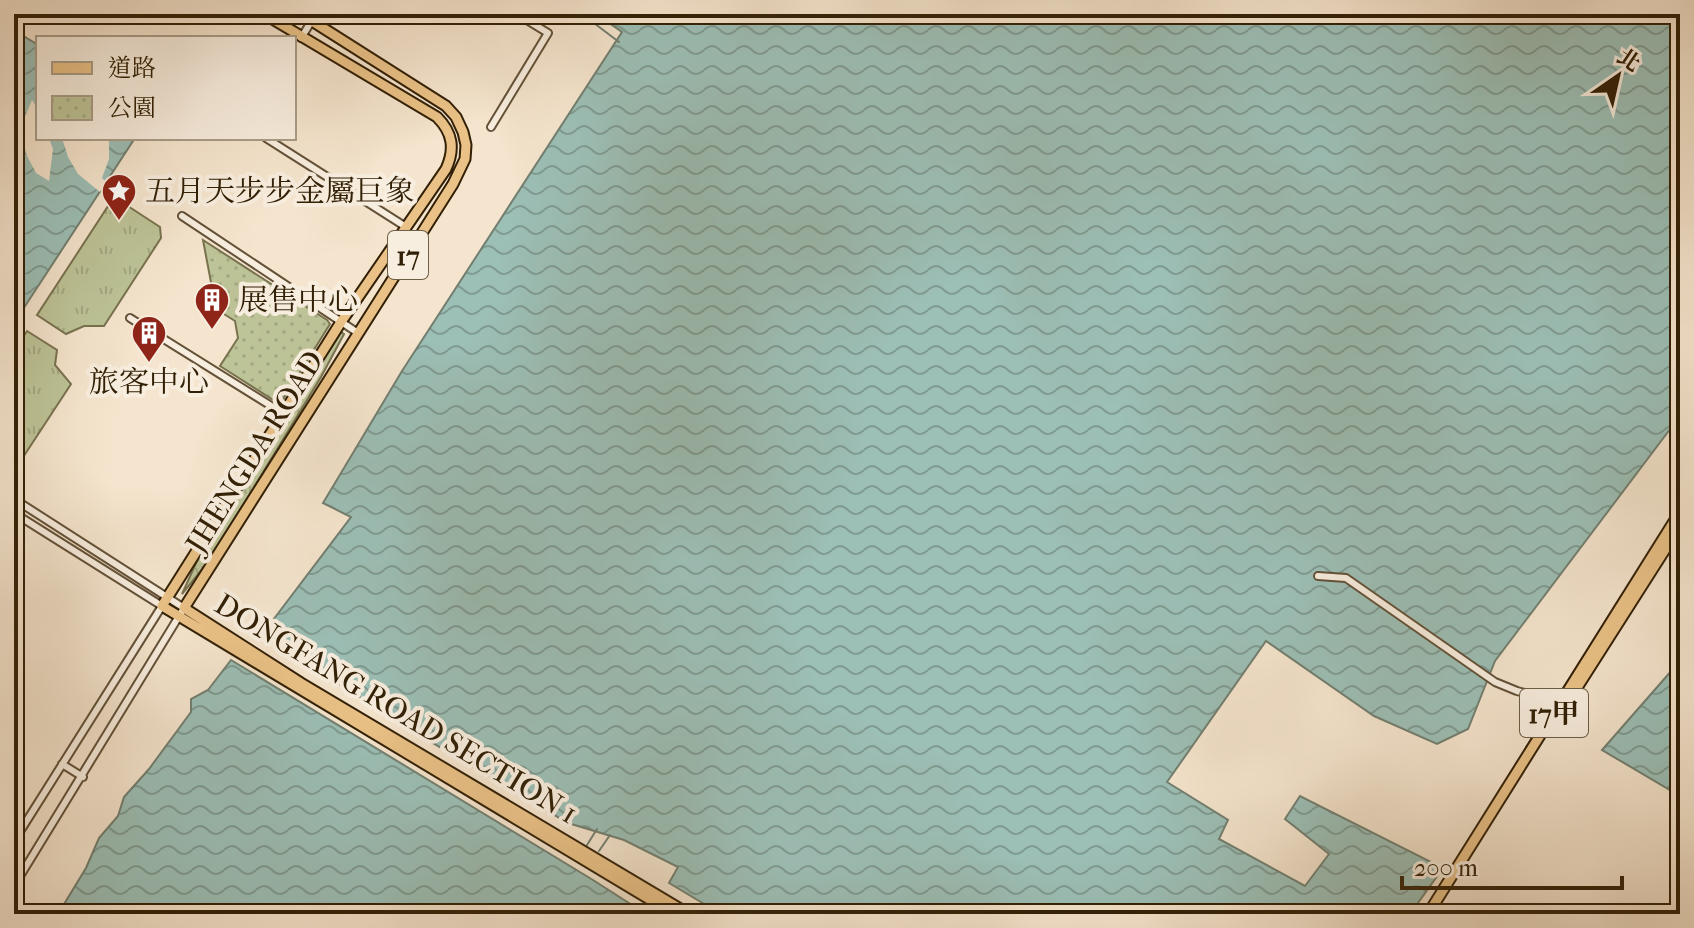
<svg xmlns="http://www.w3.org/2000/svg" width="1694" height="928" font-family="'IM FELL French Canon','Noto Serif TC',serif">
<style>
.grass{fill:url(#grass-tufts);stroke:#78724f;stroke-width:2}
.park{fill:url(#park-dots);stroke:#78724f;stroke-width:2}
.water{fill:url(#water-waves);stroke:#727f70;stroke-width:2}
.pier{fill:#f5e5ce}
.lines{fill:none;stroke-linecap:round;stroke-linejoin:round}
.stream{stroke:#727f70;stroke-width:2}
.street-casing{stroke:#635138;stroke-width:10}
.primary-casing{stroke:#322006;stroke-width:13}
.street{stroke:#f8eedf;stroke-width:6}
.primary{stroke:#eac287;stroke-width:9}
.labels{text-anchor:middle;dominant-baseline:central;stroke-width:8;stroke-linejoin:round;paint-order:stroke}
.shield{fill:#f8eedf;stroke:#6d5e47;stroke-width:2}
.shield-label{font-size:28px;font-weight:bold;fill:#322006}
.poi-label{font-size:30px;fill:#322006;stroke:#f8eedf;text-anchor:start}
.street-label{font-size:30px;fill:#322006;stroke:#f8eedf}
</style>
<defs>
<pattern id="grass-tufts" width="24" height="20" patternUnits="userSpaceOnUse" patternTransform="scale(2)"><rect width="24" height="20" fill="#bdc498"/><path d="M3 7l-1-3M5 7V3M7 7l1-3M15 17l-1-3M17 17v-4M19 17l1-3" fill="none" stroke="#a3a882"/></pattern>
<pattern id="park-dots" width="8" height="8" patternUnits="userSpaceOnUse" patternTransform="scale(2)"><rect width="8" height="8" fill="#bdc498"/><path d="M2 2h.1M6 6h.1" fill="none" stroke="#a3a882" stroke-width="1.8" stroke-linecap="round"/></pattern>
<pattern id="water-waves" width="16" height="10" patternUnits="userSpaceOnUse" patternTransform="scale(2)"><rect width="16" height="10" fill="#9cbfb6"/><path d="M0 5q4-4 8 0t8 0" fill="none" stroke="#809b92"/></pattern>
</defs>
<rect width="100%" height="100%" fill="#f5e5ce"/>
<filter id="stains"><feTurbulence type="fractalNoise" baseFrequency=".0025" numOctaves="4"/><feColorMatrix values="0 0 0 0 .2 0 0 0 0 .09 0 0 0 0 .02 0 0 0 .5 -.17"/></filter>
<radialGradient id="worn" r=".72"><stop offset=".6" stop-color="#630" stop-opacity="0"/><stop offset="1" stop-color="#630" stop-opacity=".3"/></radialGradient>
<!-- grass -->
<path class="grass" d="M114,197L160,227L161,238L104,326H84L66,334L37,315Z
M27,331L57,350L55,365L71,384L16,468L14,466V351Z
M341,332L344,334L321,377L209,561L182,594L202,550Z"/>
<!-- park -->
<path class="park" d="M203,240L327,320L330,324L282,401L278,403L220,366L238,338L235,321L216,309Z"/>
<!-- water -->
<path class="water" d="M596,14H1680V416L1495,661L1468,729L1437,744L1374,716L1266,641L1167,782L1228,820L1219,839L1305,886L1329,854L1285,819L1300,796L1443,868L1410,914H780L751,908L746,914H721L669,883L678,867L624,840L568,823L362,701L363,699L261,636L351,517L323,503L402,371L622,32Z
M14,30L38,45V138H135L14,323Z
M231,660L593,880L646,914H58L86,868L99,838L118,816L124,797L149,769L191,712V699L208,690Z
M1680,661V796L1602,750Z"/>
<!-- pier -->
<path class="pier" d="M32,100L38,110V138H49L53,149L49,181L36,173L27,156L22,138L24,119Z
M109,138V159L102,178L106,182L100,192L78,174L68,157L62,138Z"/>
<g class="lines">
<!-- stream -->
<path class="stream" d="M582,14L619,42
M587,845L597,829
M599,851L610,835"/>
<!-- street casing -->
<g class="street-casing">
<path id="street" d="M301,38L316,14
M491,127L548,33L517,14
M266,138L406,227
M182,216L358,333
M130,318L284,414
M14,499L184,608L14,886
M14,513L162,606L14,841
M1318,576L1346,578L1495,682L1517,691L1560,702
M62,764L83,777"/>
</g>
<!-- primary casing -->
<g class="primary-casing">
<path id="primary" d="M264,14L437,117C453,133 455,149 446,169L341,322L162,606L674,914
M301,14L446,106L456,117L463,132L466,145L465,159L453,184L184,608L301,683L689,914
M1562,711L1680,526
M1428,914L1680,512"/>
</g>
<!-- street -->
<use href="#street" class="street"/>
<!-- primary -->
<use href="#primary" class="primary"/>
</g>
<!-- icons -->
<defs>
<g id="sight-pin" transform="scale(1.8)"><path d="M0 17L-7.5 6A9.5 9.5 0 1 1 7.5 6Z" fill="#8f2418" stroke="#f8eedf"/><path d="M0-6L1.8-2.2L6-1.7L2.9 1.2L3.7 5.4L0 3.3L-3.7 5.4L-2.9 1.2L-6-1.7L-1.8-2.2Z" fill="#fff"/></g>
<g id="building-pin" transform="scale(1.8)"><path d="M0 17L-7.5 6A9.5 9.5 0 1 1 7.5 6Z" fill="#8f2418" stroke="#f8eedf"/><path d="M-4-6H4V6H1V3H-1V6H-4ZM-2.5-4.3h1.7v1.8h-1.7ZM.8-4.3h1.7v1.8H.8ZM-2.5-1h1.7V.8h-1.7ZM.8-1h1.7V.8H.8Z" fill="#fff"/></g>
</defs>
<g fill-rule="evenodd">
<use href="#sight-pin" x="119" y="191"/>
<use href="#building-pin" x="212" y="300"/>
<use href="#building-pin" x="149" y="333"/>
</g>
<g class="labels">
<!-- shield labels -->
<g class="shield">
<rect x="388" y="231" width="40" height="48" rx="6"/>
<rect x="1520" y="689" width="68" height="48" rx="6"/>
</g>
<g class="shield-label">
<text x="408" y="255">17</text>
<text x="1554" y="713">17甲</text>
</g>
<!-- poi labels -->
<g class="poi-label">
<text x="145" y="191">五月天步步金屬巨象</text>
<text x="238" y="300">展售中心</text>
<text x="149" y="382" text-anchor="middle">旅客中心</text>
</g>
<!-- street labels -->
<g class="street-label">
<text transform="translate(255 452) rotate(-58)">JHENGDA ROAD</text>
<text transform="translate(396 709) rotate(31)">DONGFANG ROAD SECTION 1</text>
</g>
</g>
<!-- margin -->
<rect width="1694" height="928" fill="none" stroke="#f5e5ce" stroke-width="48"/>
<rect x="16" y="16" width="1662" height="896" fill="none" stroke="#322006" stroke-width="4"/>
<rect x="24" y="24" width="1646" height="880" fill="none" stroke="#322006" stroke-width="2"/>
<!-- legend -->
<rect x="36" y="36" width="260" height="104" fill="#f8eedf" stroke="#a99c88" stroke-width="2"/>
<rect x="52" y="62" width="40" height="12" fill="#eac287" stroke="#a99c88" stroke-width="2"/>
<text x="108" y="76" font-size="24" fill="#322006">道路</text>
<rect x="52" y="96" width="40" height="24" fill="url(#park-dots)" stroke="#a99c88" stroke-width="2"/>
<text x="108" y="116" font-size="24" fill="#322006">公園</text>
<!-- north arrow -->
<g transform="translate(1618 76) rotate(34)" stroke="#f8eedf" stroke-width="6" paint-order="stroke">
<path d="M0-6L14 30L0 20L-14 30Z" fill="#322006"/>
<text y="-12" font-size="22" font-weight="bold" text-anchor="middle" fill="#322006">北</text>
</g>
<!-- scale -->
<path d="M1402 876v12h220v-12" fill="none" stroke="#322006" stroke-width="4"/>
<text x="1414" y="876" font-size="24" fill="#322006" stroke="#f8eedf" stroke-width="6" paint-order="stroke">200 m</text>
<rect width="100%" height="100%" filter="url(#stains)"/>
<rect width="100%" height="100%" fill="url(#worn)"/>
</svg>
